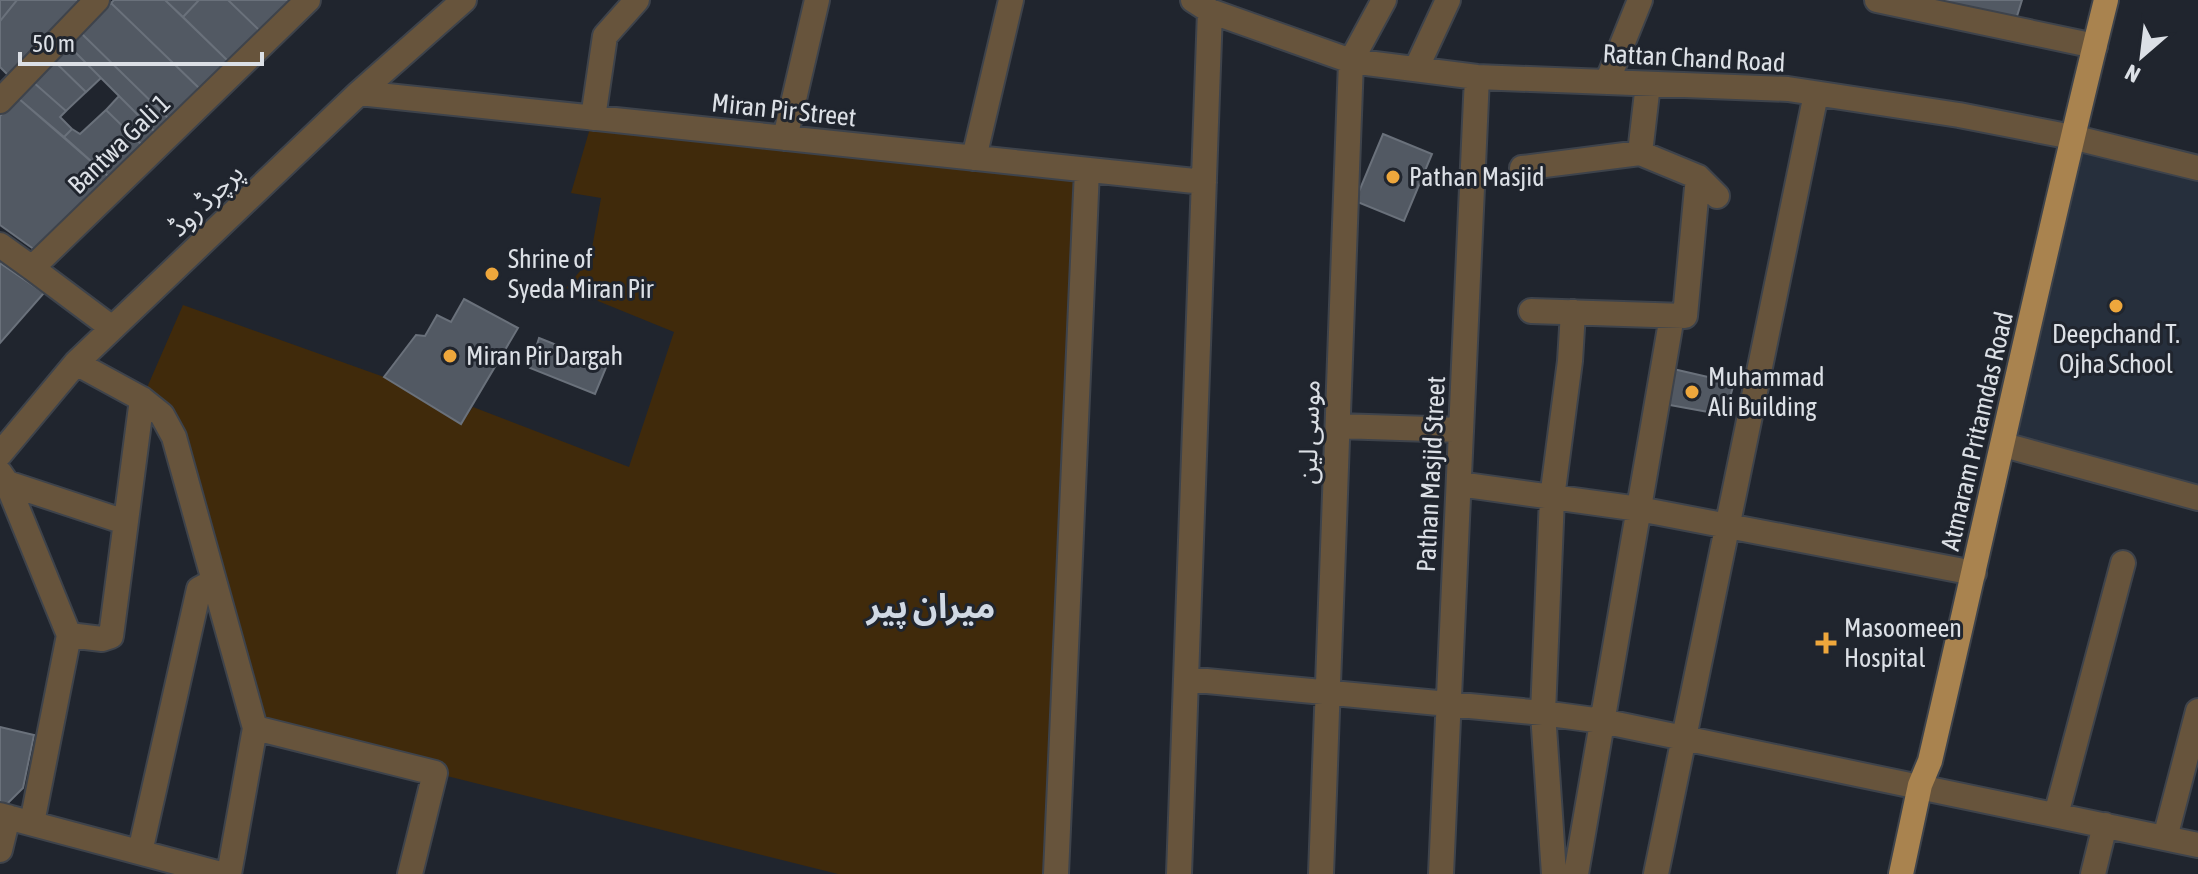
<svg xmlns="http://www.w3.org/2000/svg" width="2198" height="874" font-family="'Asap Condensed','Noto Sans Arabic',sans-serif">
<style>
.built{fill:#262f3c}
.green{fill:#402a0b}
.building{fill:#525963;stroke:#6a717b;stroke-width:2}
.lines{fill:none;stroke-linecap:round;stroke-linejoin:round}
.minor-casing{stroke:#3e434b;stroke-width:28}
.major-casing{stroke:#3e434b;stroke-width:28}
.minor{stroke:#67543c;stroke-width:24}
.major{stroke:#a9834f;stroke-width:24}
.poi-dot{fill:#eea73c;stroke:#20252e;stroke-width:3}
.labels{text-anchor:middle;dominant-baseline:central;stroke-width:6;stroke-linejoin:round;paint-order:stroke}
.street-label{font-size:26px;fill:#dce0e6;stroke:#20252e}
.poi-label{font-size:26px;fill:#dce0e6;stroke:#20252e;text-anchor:start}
.district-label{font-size:34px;font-weight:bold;fill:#d1d9e4;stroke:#20252e}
</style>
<rect width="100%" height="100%" fill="#20252e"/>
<!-- built -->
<path class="built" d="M2072,137L2198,168V498L2004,445Z"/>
<!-- green -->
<path class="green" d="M593,118L1087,170L1046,874H838L255,728L174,437L142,399L183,305L384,377L461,424L473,407L629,467L674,332L566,288L590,259L601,198L571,193Z"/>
<!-- building -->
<path class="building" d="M0,0H17L0,21Z
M17,0H83L9,76L0,67V21Z
M114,0H165L229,62L200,89L111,3Z
M165,0H199L183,17Z
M199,0H228L261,32L229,62L183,17Z
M228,0H290L292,2L261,32Z
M1877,0H2022L2013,29Z
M111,3L200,89L169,119L81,33Z
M81,33L169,119L155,132L69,46Z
M69,46L101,78L86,92L54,61Z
M54,61L86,92L66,111L33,82Z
M33,82L66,111L60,117L72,129L64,137L18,98Z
M119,96L155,132L142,145L106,110Z
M18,98L109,177L35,250L0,225V116Z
M106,110L142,145L109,177L64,137L72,129L80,134Z
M1383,134L1432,154L1404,221L1355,201Z
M0,263L44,293L0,343Z
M464,299L518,328L461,424L384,377L416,335L425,336L437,315L451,322Z
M539,338L607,365L595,394L530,368Z
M1656,365L1734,383L1725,415L1653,402Z
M0,727L34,735L23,788L7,804L0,802Z"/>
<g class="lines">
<!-- minor casing -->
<g class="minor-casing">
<path id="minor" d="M1193,0L1210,11L1351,61L1477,77L1788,89L1959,115L2072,137L2198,168
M1877,0L2095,46
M1416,69L1448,0
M1607,82L1640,0
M359,93L1204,182
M0,101L97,0
M593,118L605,36L637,0
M785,138L817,0
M1640,153L1648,84
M974,158L1011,0
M1522,168L1640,153L1698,177L1717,196
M0,245L32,268L308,0
M32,268L112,328
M1531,311L1685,316L1698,177
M76,363L142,399L162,415L174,437L255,728L229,874
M1338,426L1461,430
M2004,445L2198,498
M0,454L76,363L359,93L464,0
M0,473L7,483L69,635L32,823
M7,483L125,522
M1459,484L1639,509L1974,573
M69,635L102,639L111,636L142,399
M1186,679L1543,713L1602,721L2198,845
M255,728L435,773L410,874
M0,815L221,874
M2056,815L2123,563
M2165,838L2198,711
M0,850L8,817
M140,852L199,589L214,581
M1056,874L1087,170
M1179,874L1210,11
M1321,874L1351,61L1384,0
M1441,874L1477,77
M1554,874L1543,713L1552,498L1570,361L1573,312
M1576,874L1672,316
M1656,874L1816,94
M2093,874L2105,825"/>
</g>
<!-- major casing -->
<g class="major-casing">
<path id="major" d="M1901,874L1920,785L1930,761C1989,508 2043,253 2106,0"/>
</g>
<!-- minor -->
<use href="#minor" class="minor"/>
<!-- major -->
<use href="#major" class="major"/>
</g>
<!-- markers -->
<g class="poi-dot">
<circle cx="1393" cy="177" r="8"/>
<circle cx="492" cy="274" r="8"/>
<circle cx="2116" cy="306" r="8"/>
<circle cx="450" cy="356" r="8"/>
<circle cx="1692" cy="392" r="8"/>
<path d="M1822 631h8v8h8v8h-8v8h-8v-8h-8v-8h8z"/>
</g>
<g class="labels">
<!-- street labels -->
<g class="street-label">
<text transform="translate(1694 58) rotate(3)">Rattan Chand Road</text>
<text transform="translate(784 110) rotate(6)">Miran Pir Street</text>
<text transform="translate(119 144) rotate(-44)">Bantwa Gali 1</text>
<text transform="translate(206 200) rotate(-44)">پرچرڈ روڈ</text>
<text transform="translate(1977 431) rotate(-77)">Atmaram Pritamdas Road</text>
<text transform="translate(1309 432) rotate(-88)">موسی لین</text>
<text transform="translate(1431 474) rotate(-87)">Pathan Masjid Street</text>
</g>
<!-- poi labels -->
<g class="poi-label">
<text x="1409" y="177">Pathan Masjid</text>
<text x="508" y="259">Shrine of<tspan x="508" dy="30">Syeda Miran Pir</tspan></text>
<text x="2116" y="334" text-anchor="middle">Deepchand T.<tspan x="2116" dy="30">Ojha School</tspan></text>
<text x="466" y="356">Miran Pir Dargah</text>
<text x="1708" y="377">Muhammad<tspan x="1708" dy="30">Ali Building</tspan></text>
<text x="1844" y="628">Masoomeen<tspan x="1844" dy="30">Hospital</tspan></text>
</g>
<!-- district labels -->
<g class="district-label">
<text x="931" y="605">میران پیر</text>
</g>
</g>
<!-- north arrow -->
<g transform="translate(2142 56) rotate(208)" stroke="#20252e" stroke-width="6" paint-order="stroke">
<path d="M0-6L14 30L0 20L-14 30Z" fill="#dce0e6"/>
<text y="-12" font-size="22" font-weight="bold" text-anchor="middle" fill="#dce0e6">N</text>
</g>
<!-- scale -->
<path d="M20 52v12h242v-12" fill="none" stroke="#dce0e6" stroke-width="4"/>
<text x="32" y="52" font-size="24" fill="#dce0e6" stroke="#20252e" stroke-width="6" paint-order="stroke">50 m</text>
</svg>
